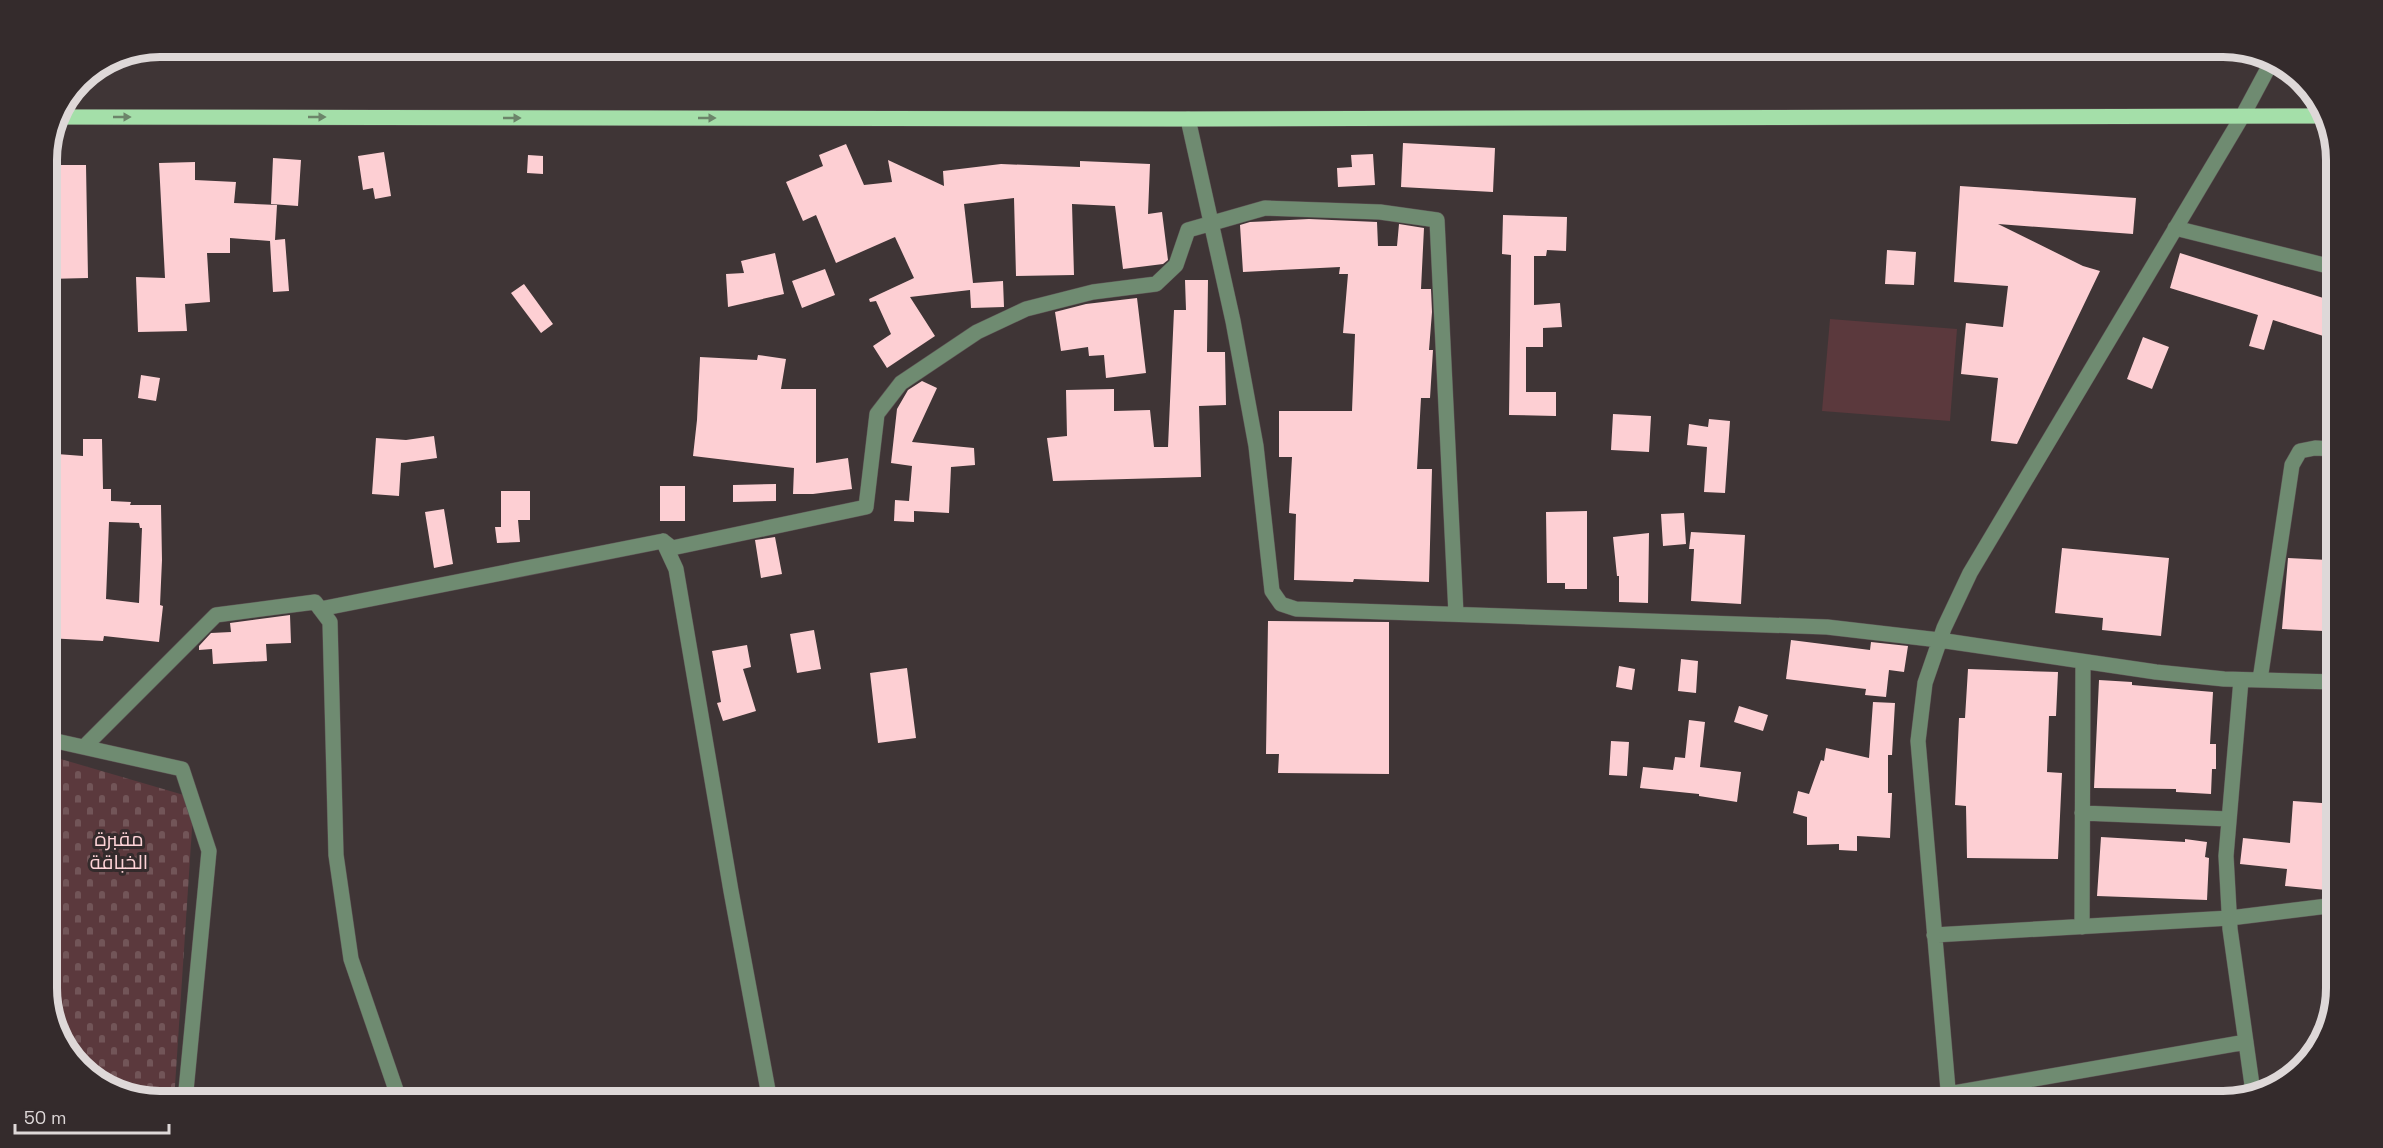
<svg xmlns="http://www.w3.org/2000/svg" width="2383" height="1148" font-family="'Space Grotesk',Cairo,sans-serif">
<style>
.cemetery{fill:url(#cemetery-stones)}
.garden{fill:#5b393d}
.building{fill:#fdcfd3;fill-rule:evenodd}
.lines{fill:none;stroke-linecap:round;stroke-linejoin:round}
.minor-casing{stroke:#5c5253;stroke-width:16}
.major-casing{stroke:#5c5253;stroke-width:16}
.minor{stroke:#6f8b71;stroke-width:15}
.major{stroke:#a4dfa9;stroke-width:15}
.oneway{fill:#6c856a}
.labels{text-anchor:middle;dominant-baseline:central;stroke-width:6;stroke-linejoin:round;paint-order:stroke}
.park-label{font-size:20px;fill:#fed3d7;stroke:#342b2c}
.rim{fill:none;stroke:#ded8d8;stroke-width:8}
</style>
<defs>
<pattern id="cemetery-stones" width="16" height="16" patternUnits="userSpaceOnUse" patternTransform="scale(1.5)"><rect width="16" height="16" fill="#5b393d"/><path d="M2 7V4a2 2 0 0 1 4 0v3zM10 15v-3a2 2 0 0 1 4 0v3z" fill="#725558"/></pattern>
</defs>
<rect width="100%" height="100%" fill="#3f3536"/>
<!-- cemetery -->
<path class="cemetery" d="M47,755L194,798L174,1101H160L110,1090L66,1051L47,995Z"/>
<!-- garden -->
<path class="garden" d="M1830,319L1957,329L1950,421L1822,411Z"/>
<!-- building -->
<path class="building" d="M1403,143L1495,148L1493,192L1401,187Z
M846,144L864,185L892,182L888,160L944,186L943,171L1001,164L1080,167V161L1150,164L1148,214L1162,212L1168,260L1163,264L1123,269L1115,206L1072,204L1074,275L1016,276L1014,198L964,204L973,283L1003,281L1004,307L971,308L970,290L910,297L935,336L887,368L873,346L891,334L876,301L870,302L869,299L914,278L895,237L836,263L816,215L803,221L786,182L823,166L819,155Z
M384,152L391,196L375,199L373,188L363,190L358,156Z
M1373,154L1375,185L1338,187L1337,168L1352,167L1351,155Z
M528,155L543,156V174L527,173Z
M273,158L301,160L298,206L271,204Z
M195,162V180L236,182L234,203L277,205L275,240L285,239L289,291L273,292L270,241L230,238V253H207L210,302L185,304L187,331L138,332L136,277L165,278L159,163Z
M47,165H86L88,278L47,279Z
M1960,186L2136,198L2133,234L1998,224L2083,266L2100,271L2017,444L1991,441L1998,378L1961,374L1966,323L2003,327L2008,286L1954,282Z
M1503,215L1567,217L1566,251L1547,250L1546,256H1534V305L1560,303L1562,327L1543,328V347H1526V392H1556V416L1509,415L1511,255L1502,254Z
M1309,219L1377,222L1378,246H1397L1399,224L1424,228L1421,289H1431L1432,312L1429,350H1433L1430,398H1421L1417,469H1432L1429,582L1354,579L1353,582L1294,580L1296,514L1289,513L1292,457H1279V411H1352L1355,334L1343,333L1348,274H1339L1340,267L1243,272L1240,225L1250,222Z
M1887,250L1916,252L1914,285L1885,284Z
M775,253L784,294L728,307L726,274L744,273L741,261Z
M2180,253L2336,302V340L2273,320L2264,350L2249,346L2258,315L2170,288Z
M825,269L835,295L802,308L792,281Z
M1185,280H1208L1207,352H1225L1226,405L1199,406L1201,477L1053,481L1047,438L1067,436L1066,390L1114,389V411L1150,410L1154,447H1168L1174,310H1186Z
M524,284L553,324L541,333L511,293Z
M1137,298L1146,373L1106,378L1104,355L1089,356L1088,347L1061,351L1055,312L1086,304Z
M2143,337L2169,347L2152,389L2127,379Z
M758,355L786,359L781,389H816V463L848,458L852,489L813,494H793L794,468L693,456L697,420L700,357L757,360Z
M141,375L160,378L156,401L138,398Z
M922,381L937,388L912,442L974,448L975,465L951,467L949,513L914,511V522L894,521L895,500L909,501L912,466L891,463L897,409L908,390Z
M1613,414L1651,416L1649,452L1611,450Z
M1709,419L1730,421L1725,493L1704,492L1707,447L1687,445L1689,424L1708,427Z
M434,436L437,458L401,463L399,496L372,494L376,438L406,440Z
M83,439H102L103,489H111V501L131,502L130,505H161L162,560L160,605L163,606L159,642L104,636L103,641L47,638V478H56L57,454L83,456ZM109,522L139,523L140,528H142L139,603L106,599Z
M776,484V501L733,502V485Z
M660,486H685V521H660Z
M501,491H530V520H518L520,542L497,543L495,527H501Z
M444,509L453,564L434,568L425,512Z
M1587,511V589H1565V583H1547L1546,512Z
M1684,513L1686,544L1663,546L1661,514Z
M1691,532L1745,535L1741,604L1691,601L1694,549H1689Z
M1649,533L1648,603L1619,602V576H1617L1613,537Z
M775,537L782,574L761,578L755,540Z
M2062,548L2169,558L2161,636L2102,630L2103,618L2055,613Z
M2288,558L2328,560L2324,631L2282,629Z
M290,615L291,643L266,644L267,661L213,664L212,649L199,650V646L211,633L231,632L230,623Z
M1268,621L1389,622V774L1278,773L1279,754H1266Z
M814,630L821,669L797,673L790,634Z
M1791,640L1870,650L1871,642L1908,646L1904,672L1889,670L1886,697L1865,695L1866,689L1786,679Z
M747,645L751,667L743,669L756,711L723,721L717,703L721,702L712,651Z
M1681,659L1698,661L1696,693L1678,691Z
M1619,666L1635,669L1632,690L1616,687Z
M907,668L916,738L878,743L870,673Z
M1968,669L2058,672L2056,716H2049L2047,772L2062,773L2058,859L1967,858L1966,806L1955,805L1959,718H1965Z
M2099,680L2132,682V685L2213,692L2210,744H2216V769H2212L2211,794L2176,792V789L2094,788Z
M1873,702L1895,703L1892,755H1888V793H1892L1890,838L1857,836V851L1839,850V844L1807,845V817L1793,813L1798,791L1809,794L1821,760L1824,761L1826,748L1869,758Z
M1739,706L1768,715L1763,731L1734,722Z
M1689,720L1705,722L1700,767L1741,772L1737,802L1699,796V794L1640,788L1643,767L1673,770L1675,757L1685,758Z
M1611,741L1629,742L1627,776L1609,775Z
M2293,801L2336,804L2334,850L2336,851V866L2328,865L2326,890L2285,886L2287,869L2240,864L2243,838L2290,843Z
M2101,837L2185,842V839L2207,842L2205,857L2209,858L2207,900L2097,896Z"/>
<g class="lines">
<!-- minor casing -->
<g class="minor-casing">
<path id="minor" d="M1188,119L1233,321L1256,446L1272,591L1281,604L1296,609L1827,627L1939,640L2156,672L2224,679L2336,682
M2175,228L2336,268
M663,541L672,548L866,507L877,414L901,383L977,332L1026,309L1093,292L1156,284L1176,265L1188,230L1265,208L1380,212L1437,220L1456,614
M320,609L663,541L676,569L731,891L770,1101
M2241,680L2226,856L2230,929L2253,1092
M2260,680L2292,465L2300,451L2315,448L2336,449
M47,739L182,769L209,851L185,1101
M84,747L216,615L315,602L330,622L336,855L351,959L397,1093L395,1101
M2082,813L2229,819
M2082,927L2083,662
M1934,935L2230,918L2336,905
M1948,1094L2246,1042
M1949,1101L1918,741L1925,683L1944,628L1970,573L2243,115L2273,59"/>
</g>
<!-- major casing -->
<g class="major-casing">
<path id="major" d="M63,117L1188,119L2324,116"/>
</g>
<!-- minor -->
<use href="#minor" class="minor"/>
<!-- major -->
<use href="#major" class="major"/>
</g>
<!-- one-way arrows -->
<defs><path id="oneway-solid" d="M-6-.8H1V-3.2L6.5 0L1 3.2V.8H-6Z" transform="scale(1.5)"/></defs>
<g class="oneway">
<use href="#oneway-solid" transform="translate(122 117)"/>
<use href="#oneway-solid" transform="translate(317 117)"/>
<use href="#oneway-solid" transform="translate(512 118)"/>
<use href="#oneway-solid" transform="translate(707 118)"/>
</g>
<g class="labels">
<!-- park labels -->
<g class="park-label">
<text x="119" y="839">مقبرة<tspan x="119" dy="23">الخباقة</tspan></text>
</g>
</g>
<!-- crop -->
<path d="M0 0H2383V1148H0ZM160 57H2223A103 103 0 0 1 2326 160V988A103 103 0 0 1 2223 1091H160A103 103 0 0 1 57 988V160A103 103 0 0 1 160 57Z" fill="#342b2c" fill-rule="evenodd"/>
<path class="rim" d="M160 57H2223A103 103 0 0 1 2326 160V988A103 103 0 0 1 2223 1091H160A103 103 0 0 1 57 988V160A103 103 0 0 1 160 57Z"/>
<!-- scale -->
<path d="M15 1124v9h154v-9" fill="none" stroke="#ded8d8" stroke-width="3"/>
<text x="24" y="1124" font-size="18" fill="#ded8d8" stroke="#342b2c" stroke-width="4.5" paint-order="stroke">50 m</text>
</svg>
